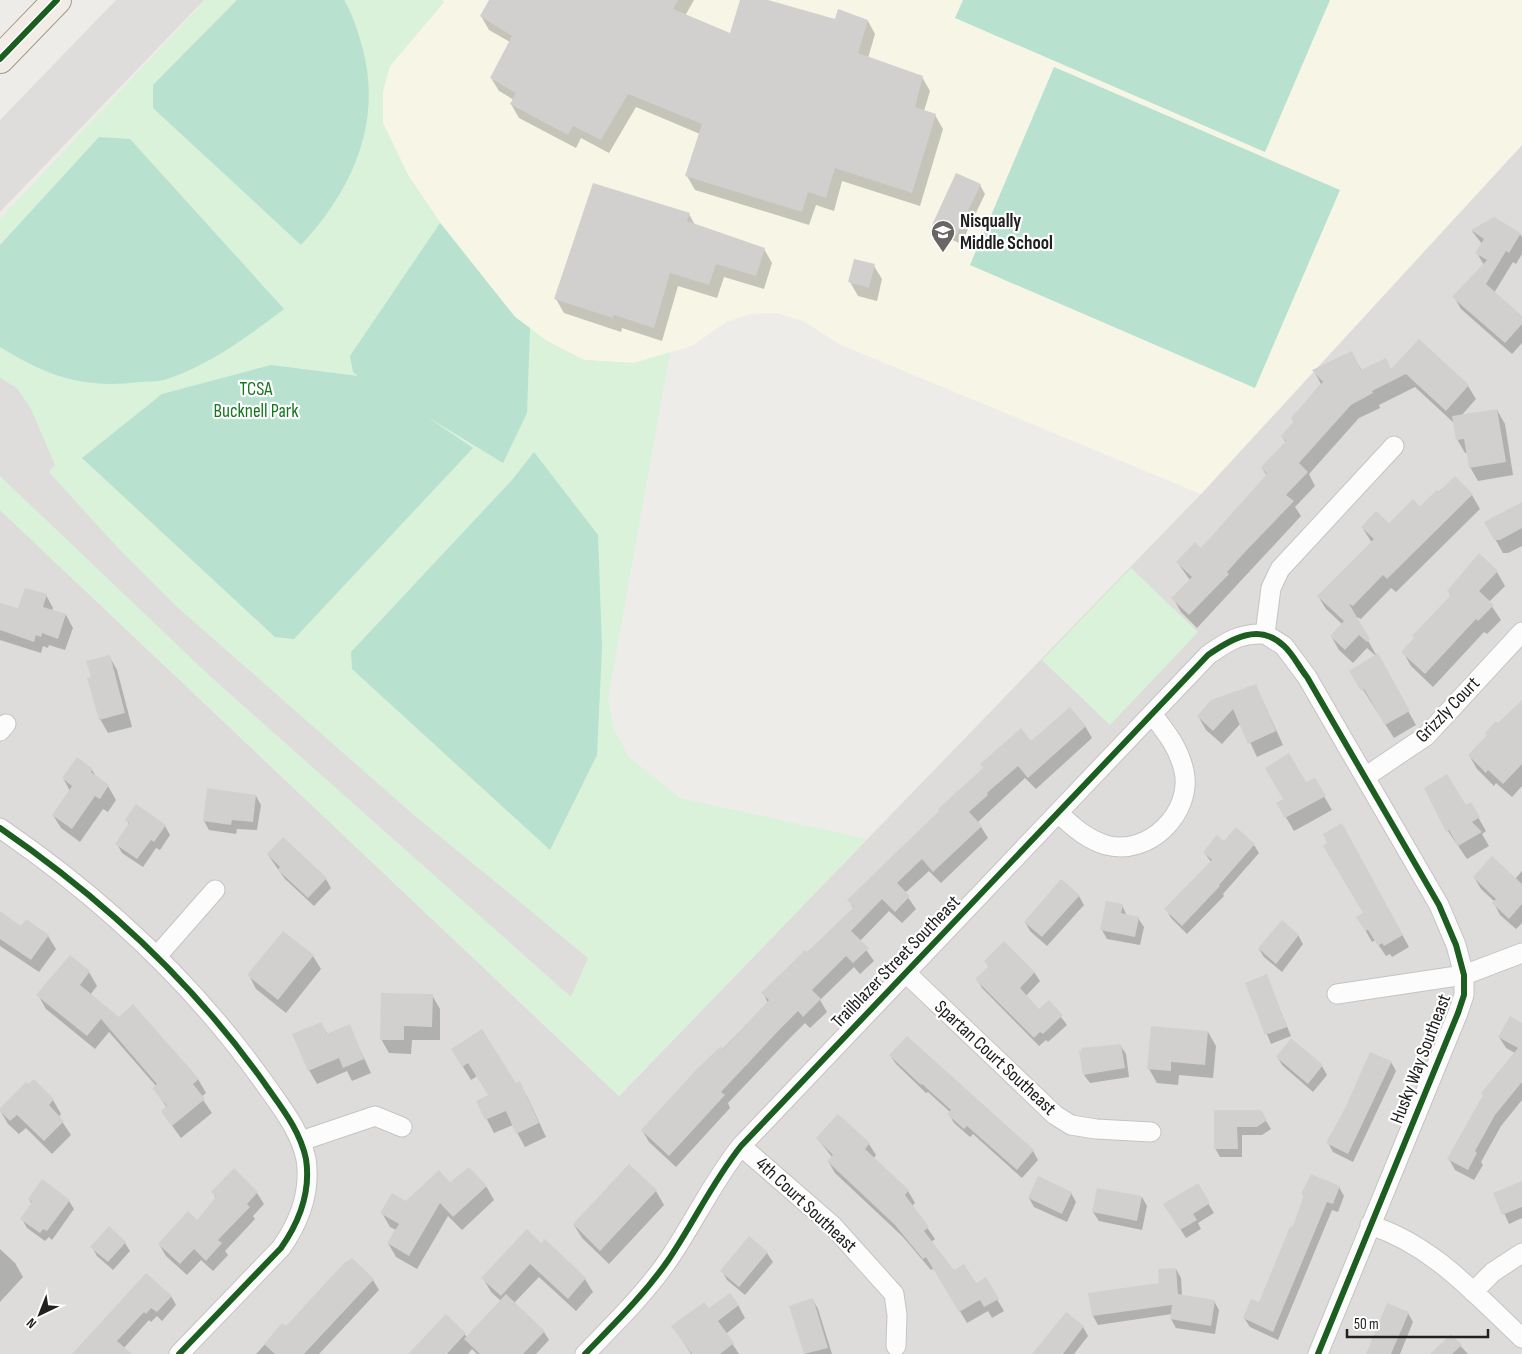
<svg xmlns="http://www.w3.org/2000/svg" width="1522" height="1354" font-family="'Sofia Sans Condensed',sans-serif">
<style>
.residential{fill:#dddcda}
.education{fill:#f6f5e6}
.park{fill:#d9f2d9}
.pitch{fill:#b8e1d0}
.parking{fill:#dedddc}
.shadow{fill:#0003}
.building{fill:#d2d0ce}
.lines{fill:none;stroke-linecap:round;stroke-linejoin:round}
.street-casing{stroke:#c5c4c3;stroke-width:21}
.primary-casing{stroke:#a39a87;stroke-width:30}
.street{stroke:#fcfcfc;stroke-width:19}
.primary{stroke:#f1ece6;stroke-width:28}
.cycleway-casing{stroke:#fff;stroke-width:9}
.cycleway{stroke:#1b5e20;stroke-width:6}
.labels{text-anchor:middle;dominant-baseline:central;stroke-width:4.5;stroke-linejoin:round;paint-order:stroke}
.poi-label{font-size:19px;font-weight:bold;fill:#202020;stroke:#fff;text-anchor:start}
.park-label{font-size:19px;fill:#14771d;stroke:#fff}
.street-label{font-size:19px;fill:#202020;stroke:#fff}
</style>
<rect width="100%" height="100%" fill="#eeece9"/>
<!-- residential -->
<path class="residential" d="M1522,145V1354H0V510L619,1096L1201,494Z"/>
<!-- education -->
<path class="education" d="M441,0H1522V145L1201,494L841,345L803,321L777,313L751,314L726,322L692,346L634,363L584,360L547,341L515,317L440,223L408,175L383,123V91L390,66L444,2Z"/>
<!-- park -->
<path class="park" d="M191,0H441L444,2L390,66L383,91V123L408,175L437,218L515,317L547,341L584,360L634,363L670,352L608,699L614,729L629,757L680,798L867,839L619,1096L0,510V219L198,8Z
M1131,568L1198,632L1110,725L1042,660Z"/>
<!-- pitch -->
<path class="pitch" d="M237,0H344C353,15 357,29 362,46C383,122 353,189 301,245L153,108V85Z
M963,0H1330L1265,152L955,18Z
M1054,67L1340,190L1255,388L970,265Z
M99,137L130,139L284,309C248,336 210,365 167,379C159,382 149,381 140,382C84,389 49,377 0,347V245Z
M440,223L515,317L530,328L527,413L503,463L426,416L473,448L294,639L275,637L82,458L162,394L271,365L358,376L353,372L350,356Z
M534,452L598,535L602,647L597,755L550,850L352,669L351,652L512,480Z"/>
<!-- parking -->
<path class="parking" d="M116,0H204L0,212V120Z
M0,378L17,388L31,409L55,465L49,472L119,549L177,607L415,816L588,958L571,997L211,677L0,476Z"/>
<!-- shadow -->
<path class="shadow" d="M490,0H694L685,16L731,35L742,0H764L836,21H868L875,34L868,58L922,77L930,91L924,111L935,115L943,129L920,206L842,181L834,211L816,205L809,225L695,190L687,176L700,134L636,107L609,153L581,138L576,148L519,118L511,104L514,100L499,91L491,78L510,42L489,30L481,16Z
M980,185L985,194L961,244L938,233L933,224Z
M689,214L695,225L764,249L772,263L764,289L724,277L717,298L678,286L662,341L622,328L621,332L564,313L556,299Z
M1472,231L1520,234L1522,237V254L1516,264L1513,262L1494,293L1522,318V343L1512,354L1461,309L1454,297L1484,265L1477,253L1482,244Z
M874,266L882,279L877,301L858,296L850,282Z
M1351,352L1362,371L1392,370L1468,386L1476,399L1461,416L1497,410L1505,424L1513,475L1478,481L1470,467L1468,453H1465L1457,439L1455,424L1415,387L1379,405L1380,408L1359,418L1309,474L1315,486L1295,507L1301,516L1197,628L1181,612L1173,598L1190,580L1177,562L1201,550L1267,476L1262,468L1286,443L1282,436L1294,422L1292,418L1321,384L1314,371Z
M1455,478L1472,495L1480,509L1396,592L1391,588L1361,619L1354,616L1416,725L1394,738L1351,671L1376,656L1367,648L1353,663L1339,650L1331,636L1342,624L1326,609L1318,596L1372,543L1362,527L1389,525L1420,508Z
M1522,503V546L1508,553H1503L1486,523Z
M1479,555L1497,572L1505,586L1489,602L1501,620L1487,634L1484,632L1433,687L1411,666L1403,652L1451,596L1448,591Z
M46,595L53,608L52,611L66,615L73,628L65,650L49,645L48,648L43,646L41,653L0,640V604L19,610Z
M109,656L117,670L132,727L108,733L100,719L92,678Z
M1256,686L1283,745L1257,757L1241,723L1222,744L1206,730L1198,716Z
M1522,702V786L1512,797L1496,783L1494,786L1477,769L1469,755Z
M1085,726L1092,738L1036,789L1025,778L978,822L988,838L941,883L929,871L905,893L916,909L902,923L889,911L860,941L874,961L860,974L854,967L820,1000L827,1012L810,1028L805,1023L789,1039L728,1103L730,1108L676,1167L649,1142L642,1130L768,1003L763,993L854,909L849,900L1031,743Z
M92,770L97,778L108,786L116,800L108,812L103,809L80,842L61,828L53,815L70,791L63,778Z
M1314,779L1332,810L1294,831L1278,804Z
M256,796L261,805L257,830L237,829L236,834L209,830L204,821Z
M1470,803L1486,831L1482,834L1489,846L1467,859L1448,831L1465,806Z
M127,820L165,826L170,835L160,850L156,848L143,867L122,853L117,844L129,825Z
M1348,836L1409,947L1392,957L1390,954L1386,956L1375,940L1372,942L1358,917L1365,913Z
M283,839L326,879L331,888L314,906L285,879L268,855Z
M1224,843L1254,845L1259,853L1223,894L1224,896L1187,934L1171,918L1166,909L1211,862L1204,852Z
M1522,871V923L1516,929L1500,915L1494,903L1495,902L1481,889L1474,877L1515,879Z
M1079,896L1084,905L1047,946L1030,931L1025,922Z
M1122,905L1127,916L1138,918L1144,927L1140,945L1107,939L1102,930Z
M0,913L21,927L48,936L56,949L39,972L0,946Z
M1298,935L1303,944L1282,972L1264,957L1259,949Z
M70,956L89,972L97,986L90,995L198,1079L206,1093L201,1097L212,1113L181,1138L162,1112L167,1108L154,1088L156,1086L109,1032L95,1049L46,1009L38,995Z
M313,956L321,969L286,1013L256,989L249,975Z
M986,962L1034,972L1040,981L1026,996L1039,1011L1049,1001L1067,1025L1048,1042L1046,1040L1039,1046L982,988L977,979L989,967Z
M1266,976L1291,1036L1271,1044L1246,983Z
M432,995L440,1009V1040H412L411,1054L389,1053L381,1039Z
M321,1023L328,1035L349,1026L371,1073L352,1081L347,1071L317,1084L309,1070Z
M1522,1024V1100L1501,1126L1481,1162L1483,1165L1474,1180L1455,1170L1449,1159L1515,1053L1506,1048L1499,1037Z
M1152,1027L1208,1032L1216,1046L1213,1078L1179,1075L1178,1085L1157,1083L1149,1069Z
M1292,1040L1322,1066L1327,1075L1313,1092L1283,1066L1277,1057Z
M1120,1045L1126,1054L1129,1077L1090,1083L1084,1075Z
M452,1049L516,1084L527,1096L546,1137L525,1147L513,1125L494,1133L478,1102L490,1096L477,1076L471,1080Z
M890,1055L952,1077L1033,1151L1038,1160L1022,1178L973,1134L970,1137L954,1123L949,1114L950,1112L928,1092L926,1093L896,1064Z
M1391,1062L1396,1071L1353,1162L1333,1152L1328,1143Z
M34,1080L53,1100L61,1114L59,1117L71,1135L52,1154L26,1128L19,1134L8,1124L0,1110Z
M1260,1111L1271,1129L1262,1135H1242V1157H1220L1215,1148V1112Z
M817,1138L869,1144L876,1155L873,1159L908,1191L915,1203L912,1206L935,1239L931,1242L953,1272L975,1285L985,1279L1004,1311L992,1318L988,1311L967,1323L934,1268L931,1270L903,1237L835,1173L828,1161L832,1157Z
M629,1166L656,1191L664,1205L609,1264L582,1238L574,1225Z
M234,1170L257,1193L264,1204L253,1216L255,1219L225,1251L228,1255L213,1271L201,1260L187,1275L166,1256L159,1244L197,1222L216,1199L213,1192Z
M1522,1182V1218L1509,1224L1495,1193Z
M450,1183L486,1186L494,1200L462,1230L448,1216L417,1269L396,1257L388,1243L396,1230L390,1227L382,1213Z
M1197,1185L1214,1213L1198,1223L1201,1229L1186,1238L1170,1213Z
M1339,1187L1344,1196L1338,1212L1332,1210L1278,1340L1250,1327L1244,1318L1260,1304L1294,1227L1304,1197L1303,1194Z
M1071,1193L1076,1202L1067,1222L1034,1207L1029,1198Z
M1142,1197L1147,1206L1142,1230L1099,1221L1093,1212Z
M29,1199L69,1201L74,1209L52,1240L49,1237L45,1241L27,1228L22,1219L32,1204Z
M749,1238L767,1253L773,1262L745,1295L727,1280L722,1271Z
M545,1241L585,1279L593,1292L576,1311L539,1277L514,1303L544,1332L549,1340L536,1354H477L472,1349L468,1354H410L446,1316L467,1337L501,1301L491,1292L483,1278Z
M125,1243L130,1251L113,1270L97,1256L92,1247Z
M0,1249L15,1263L23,1277L0,1302Z
M1176,1269L1181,1278L1182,1296L1214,1301L1219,1310L1215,1334L1176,1328L1171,1319L1172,1314L1098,1325L1093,1316L1160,1284Z
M146,1274L171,1296L176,1305L162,1321L157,1316L151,1322L149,1320L123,1349L128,1354H74Z
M373,1280L379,1290L319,1354H256L283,1325L286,1328Z
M813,1300L818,1309L832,1354H805L791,1307Z
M738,1305L745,1318L726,1334L739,1354H691L673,1326L709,1310Z
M1408,1313L1413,1322L1400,1354H1367Z
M1083,1327L1088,1336L1074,1354H1034Z
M1451,1336L1468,1354H1432Z"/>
<!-- building -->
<path class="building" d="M489,0H678L673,9L730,33L740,0H768L835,19L838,9L868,20L858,53L923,76L915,107L936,114L912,193L835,168L826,198L808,192L802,212L685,176L702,124L628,94L601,140L573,126L568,135L510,104L516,93L490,78L512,36L480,16Z
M956,173L981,184L956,236L932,225Z
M593,183L690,213L687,221L765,248L756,276L716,264L709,285L670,273L654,328L614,315L613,318L554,299Z
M1494,217L1521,233L1509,253L1506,251L1486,284L1522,316V324L1505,343L1452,297L1487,260L1475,253L1484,239L1471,230Z
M854,259L875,264L869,288L848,282Z
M1419,339L1469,385L1446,411L1406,374L1372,391L1373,393L1351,405L1299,463L1308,472L1286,495L1294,501L1245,552L1227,572L1229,574L1189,615L1171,598L1192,577L1176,562L1195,542L1201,548L1267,474L1261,467L1286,441L1281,436L1294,421L1291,418L1323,382L1312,370L1352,351L1361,370L1386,358L1391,369Z
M1497,409L1506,462L1469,468L1464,439L1456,440L1452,416Z
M1455,476L1473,494L1387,579L1383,575L1353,606L1349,604L1370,639L1367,642L1359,635L1345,650L1330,636L1344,621L1317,596L1374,539L1361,527L1376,511L1389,523L1413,499L1420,506L1437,490L1439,492Z
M1522,502V528L1500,540H1494L1484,522Z
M1479,553L1498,571L1479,591L1494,605L1478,621L1476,619L1425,674L1401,652L1414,638L1412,636L1451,595L1447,591Z
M25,588L47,594L43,607L66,614L58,639L42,633L41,637L36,635L34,642L0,630V603L18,608Z
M1378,653L1410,711L1385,725L1364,689L1361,691L1349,671Z
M110,655L125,713L99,720L87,678L91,677L86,661Z
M1256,684L1276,731L1248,744L1233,709L1213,731L1197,716L1211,700Z
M1522,700V764L1503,784L1488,770L1486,773L1468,755L1487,735L1485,733L1496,721L1498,723Z
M1070,707L1086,726L1028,778L1018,766L987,793L988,795L969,812L982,826L933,872L922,859L897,883L910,896L895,912L882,899L851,931L869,948L853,963L846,956L812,990L821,999L803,1017L798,1011L782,1027L721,1092L725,1095L669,1156L641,1130L696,1070L721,1046L723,1049L769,1000L761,993L805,950L807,952L854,907L847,900L939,811L938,809L983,768L980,764L1021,728L1031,741Z
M1289,753L1306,782L1315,778L1326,796L1285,818L1276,803L1283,799L1265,768Z
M77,757L93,769L91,772L109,785L100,799L95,796L72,829L52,815L72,786L62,778Z
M1447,774L1466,805L1471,802L1480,817L1472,822L1482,832L1458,846L1449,830L1446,832L1424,788Z
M207,788L256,795L253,822L232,820L231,825L203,821Z
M136,804L166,825L154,842L151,840L137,859L115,844L129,823L125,820Z
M1342,823L1403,935L1384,946L1382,943L1378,946L1368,930L1365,931L1356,917L1363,913L1323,846L1327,843L1323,834Z
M1236,827L1255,844L1219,885L1220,886L1182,926L1164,909L1212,860L1203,852L1217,835L1224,841Z
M283,837L327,878L308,898L278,870L280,867L267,854Z
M1492,856L1522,884V904L1509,919L1492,903L1496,899L1473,877Z
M1061,879L1080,895L1042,937L1024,922Z
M1106,901L1123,904L1121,913L1139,917L1135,937L1100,930Z
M0,911L21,926L26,919L49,935L31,960L0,939Z
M1282,920L1299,935L1276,964L1258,948Z
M283,931L314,955L278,1000L247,975Z
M1004,941L1035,972L1020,988L1039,1009L1049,1000L1063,1015L1043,1034L1040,1032L1034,1038L975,979L989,966L984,961Z
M70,955L90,971L80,985L119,1017L133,1004L199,1079L193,1084L205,1099L172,1126L161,1111L167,1106L152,1088L157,1084L101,1019L87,1036L36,995Z
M1267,974L1287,1027L1265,1035L1245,983Z
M381,993L433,994L432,1027L404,1026V1040H380Z
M1510,1016L1522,1023V1082L1495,1115L1475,1151L1477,1153L1468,1170L1447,1159L1483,1095L1481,1093L1518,1048L1498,1037Z
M321,1022L327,1034L350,1024L364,1059L343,1068L339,1058L308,1071L292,1034Z
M1151,1026L1208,1031L1205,1065L1171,1062V1071L1147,1069Z
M482,1029L516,1083L520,1081L539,1123L516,1134L506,1111L485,1120L476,1101L488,1095L468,1063L462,1067L451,1049Z
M907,1036L1034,1150L1017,1170L967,1126L964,1129L947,1114L951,1110L922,1084L921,1085L889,1055Z
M1291,1038L1323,1065L1308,1084L1276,1057Z
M1121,1044L1125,1068L1083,1075L1079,1051H1082L1081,1048Z
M1370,1052L1392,1061L1348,1154L1326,1143L1345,1108Z
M34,1079L54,1099L49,1105L64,1121L44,1141L17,1115L10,1121L0,1111V1108L26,1082L28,1084Z
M1214,1110H1261L1267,1120L1257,1127H1237L1238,1149H1214Z
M838,1114L870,1143L865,1149L909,1190L905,1195L929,1227L924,1231L954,1270L964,1264L976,1283L986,1277L999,1299L984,1307L980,1300L959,1312L926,1257L923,1259L895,1225L827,1161L833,1155L816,1138Z
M629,1164L657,1190L600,1251L573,1224Z
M469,1167L487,1186L453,1217L440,1203L409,1256L387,1243L399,1224L380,1213L392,1193L406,1201L439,1170L450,1182Z
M234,1168L258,1192L247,1204L250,1207L218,1240L222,1243L206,1261L194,1249L180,1264L158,1244L188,1211L197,1220L216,1197L211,1192Z
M1311,1174L1340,1186L1333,1204L1327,1202L1273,1332L1243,1318L1251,1299L1259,1302L1290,1227L1293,1226L1304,1195L1301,1194Z
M1038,1176L1072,1192L1062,1214L1028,1198Z
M42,1179L70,1200L47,1231L43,1229L40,1233L20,1219L32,1202L28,1199Z
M1522,1181V1207L1502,1215L1493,1193Z
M1198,1183L1210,1203L1193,1214L1197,1220L1180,1230L1163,1204Z
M1097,1188L1142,1196L1137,1221L1092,1212Z
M109,1226L126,1242L108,1262L90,1247Z
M527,1229L541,1243L545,1239L586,1278L568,1299L530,1264L501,1296L481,1278Z
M749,1236L768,1252L739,1287L720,1271Z
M352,1258L374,1279L304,1354H275L264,1344L282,1323L286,1326L344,1263Z
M1176,1268L1178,1294L1215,1300L1211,1326L1170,1319L1172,1305L1092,1316L1088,1293L1159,1283L1158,1269Z
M146,1273L172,1296L157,1312L151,1308L146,1314L144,1312L117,1341L132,1354H72Z
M730,1293L739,1305L718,1321L734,1343L720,1354H692L671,1326L704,1302L709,1308Z
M506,1294L545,1331L523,1354H480L464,1339Z
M813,1298L828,1348L804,1354L789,1306Z
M1387,1303L1409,1312L1391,1354H1366Z
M1066,1312L1084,1326L1063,1354H1032Z
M446,1314L466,1333L447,1354H408Z
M1451,1334L1462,1345L1452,1354H1430Z"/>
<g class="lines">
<!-- street casing -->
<g class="street-casing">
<path id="street" d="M1265,634L1284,646L1307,677L1439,905L1456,945L1464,975V995L1458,1013L1318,1354
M1265,634L1271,588L1280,569L1394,446
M0,731L6,724
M1365,777L1426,736L1522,632
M1059,814C1074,827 1086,839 1106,845C1149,857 1193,812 1184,771C1179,748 1166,732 1152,714
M0,828C102,898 193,982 265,1084C281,1107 300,1130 306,1159C311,1192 300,1221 281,1248L179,1354
M157,956L215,890
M906,973L1055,1115L1071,1125L1096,1129L1151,1132
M1337,994L1464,975L1522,953
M301,1141L375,1116L402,1127
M741,1146L833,1226L894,1294L897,1315L896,1346
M1370,1225C1433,1245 1475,1294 1522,1338
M1473,1292L1493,1272L1522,1253
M585,1354C614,1324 645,1294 669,1259C694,1222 713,1181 741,1146L1208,655C1228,641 1240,633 1265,634"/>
</g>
<!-- primary casing -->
<g class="primary-casing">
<path id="primary" d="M0,59L57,0"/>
</g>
<!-- street -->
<use href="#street" class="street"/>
<!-- primary -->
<use href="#primary" class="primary"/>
<!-- cycleway casing -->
<g class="cycleway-casing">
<path id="cycleway" d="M0,59L57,0
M0,828C102,898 193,982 265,1084C281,1107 300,1130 306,1159C311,1192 300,1221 281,1248L179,1354
M585,1354C614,1324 645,1294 669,1259C694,1222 713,1181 741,1146L1208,655C1231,639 1259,622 1284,646C1293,654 1299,667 1307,677L1439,905L1456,945L1464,975V995L1458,1013L1318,1354"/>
</g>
<!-- cycleway -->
<use href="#cycleway" class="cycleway"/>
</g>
<!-- icons -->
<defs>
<g id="school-pin" transform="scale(1.25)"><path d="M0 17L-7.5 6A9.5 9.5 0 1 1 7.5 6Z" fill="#686766" stroke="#fff"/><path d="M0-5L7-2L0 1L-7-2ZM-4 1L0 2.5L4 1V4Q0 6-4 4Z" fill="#fff"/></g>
</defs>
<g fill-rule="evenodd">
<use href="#school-pin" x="943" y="232"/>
</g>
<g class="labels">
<!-- poi labels -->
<g class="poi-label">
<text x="960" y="221">Nisqually<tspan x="960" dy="22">Middle School</tspan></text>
</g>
<!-- park labels -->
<g class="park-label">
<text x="256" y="389">TCSA<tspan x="256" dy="22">Bucknell Park</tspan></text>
</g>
<!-- street labels -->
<g class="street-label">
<text transform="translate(1448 710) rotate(-46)">Grizzly Court</text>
<text transform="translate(896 962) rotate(-46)">Trailblazer Street Southeast</text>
<text transform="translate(995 1058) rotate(43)">Spartan Court Southeast</text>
<text transform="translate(1421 1059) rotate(-69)">Husky Way Southeast</text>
<text transform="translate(806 1205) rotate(43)">4th Court Southeast</text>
</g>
</g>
<!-- north arrow -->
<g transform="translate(40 1314) rotate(223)" stroke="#ffffff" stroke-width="4" paint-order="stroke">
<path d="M0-4L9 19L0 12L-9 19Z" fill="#202020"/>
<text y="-8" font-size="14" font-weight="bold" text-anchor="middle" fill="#202020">N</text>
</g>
<!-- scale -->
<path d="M1347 1329v8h141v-8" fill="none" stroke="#202020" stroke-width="2.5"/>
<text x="1354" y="1329" font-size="15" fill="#202020" stroke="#ffffff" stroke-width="4" paint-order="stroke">50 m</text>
</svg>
